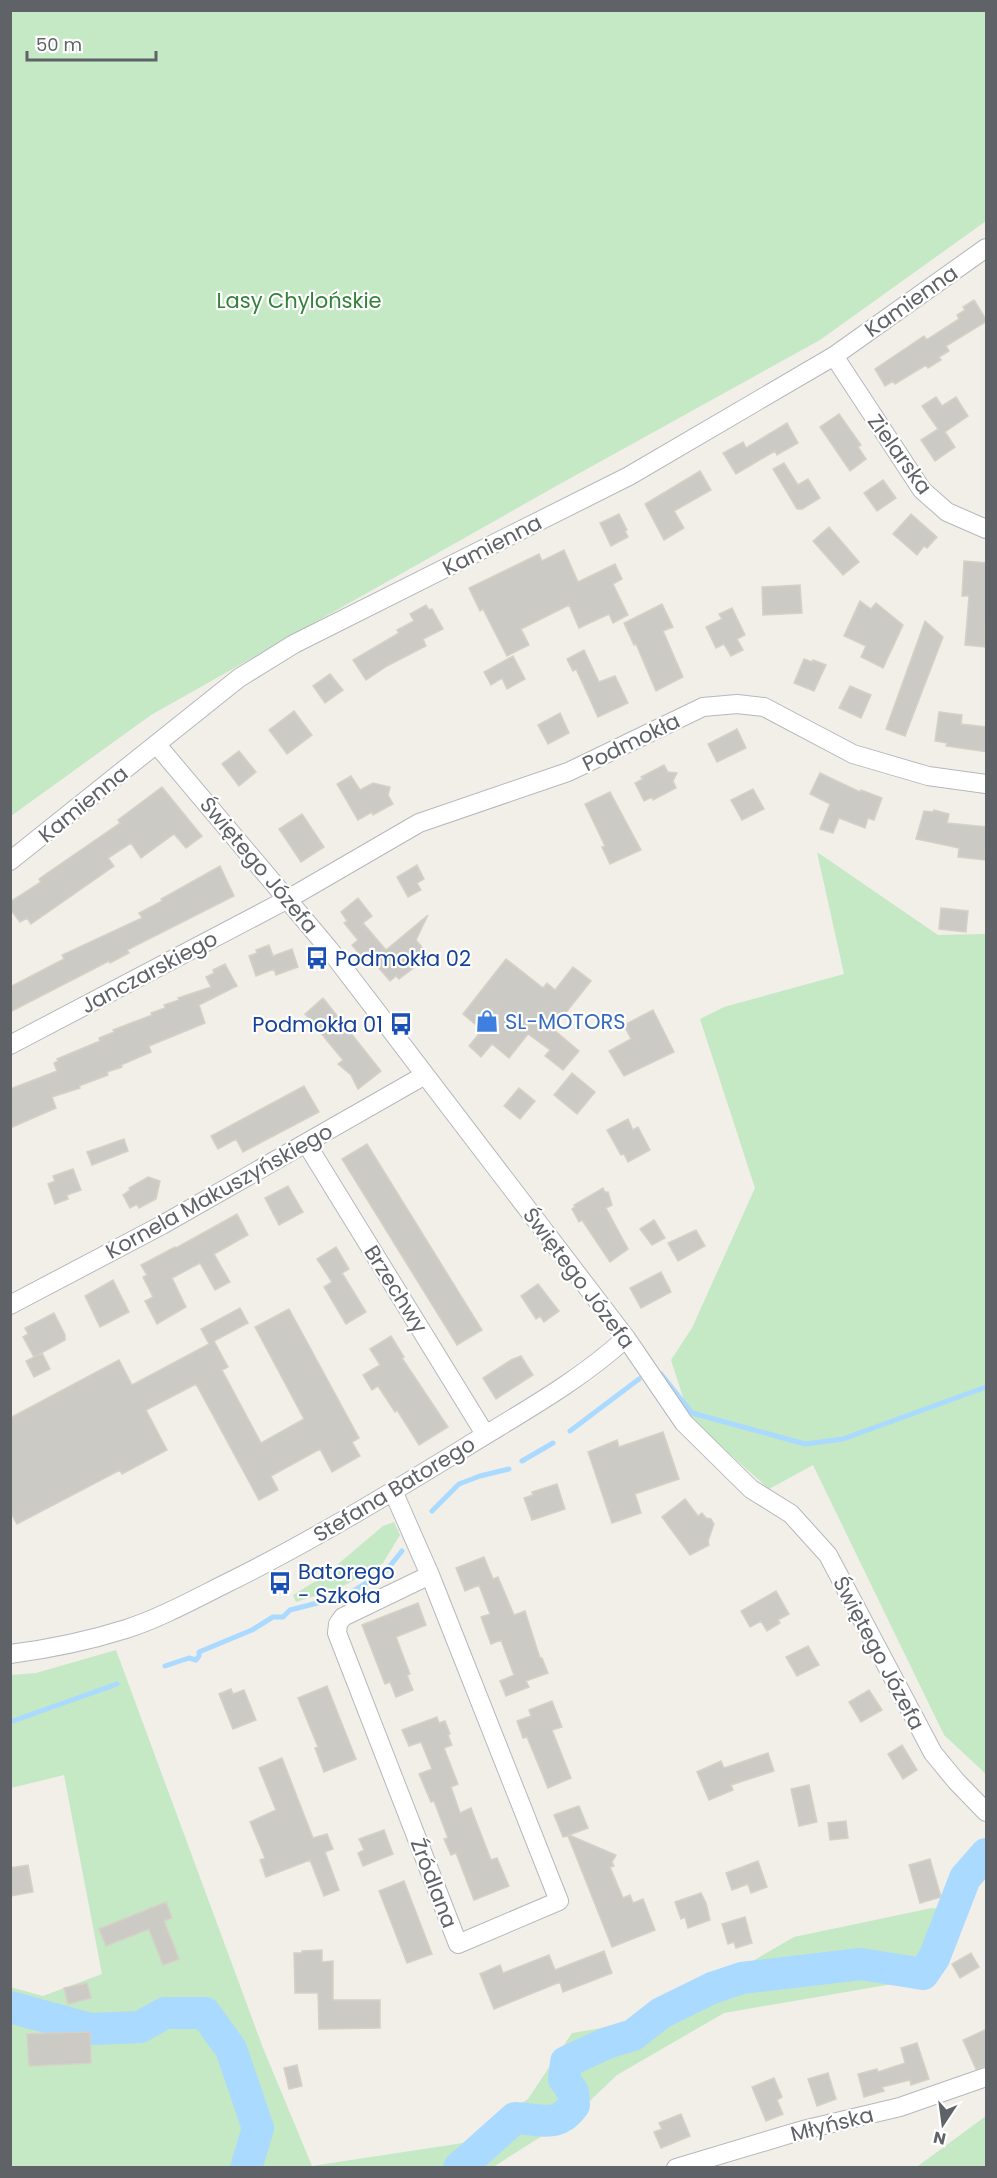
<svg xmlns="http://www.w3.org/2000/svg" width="997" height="2178" font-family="Poppins,sans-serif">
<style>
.green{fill:#c5e8c5}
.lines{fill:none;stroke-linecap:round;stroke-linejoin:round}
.stream{stroke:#aadaff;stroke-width:5}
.river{stroke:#aadaff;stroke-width:32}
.building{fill:#cccac5;stroke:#d6d1c6;stroke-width:1.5}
.minor-casing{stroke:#b5b8bc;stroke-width:20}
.minor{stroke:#fff;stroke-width:18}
.labels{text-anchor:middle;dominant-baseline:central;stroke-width:4.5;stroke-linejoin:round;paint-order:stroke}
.park-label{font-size:21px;fill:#348238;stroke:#fff}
.street-label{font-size:21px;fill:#5f6368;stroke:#fff}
.transit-label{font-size:21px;fill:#164399;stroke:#fff;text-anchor:start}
.shop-label{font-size:21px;fill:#366cbe;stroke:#fff;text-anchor:start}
</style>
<rect width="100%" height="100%" fill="#f1efe8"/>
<!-- green -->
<path class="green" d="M11,11H986V221L820,340L558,485L151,715L11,816Z
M817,852L938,935L986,934V1774L944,1735L813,1465L769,1489L690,1419L671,1360L692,1328L755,1188L700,1019L724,1007L844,974Z
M394,1522L400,1535L383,1563L374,1570L335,1590L296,1602L293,1595L324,1576L383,1526Z
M116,1650L263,2048L312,2166L463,2143L528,2099L572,2033L627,2024L682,1990L701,1991L794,1937L932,1908L944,1909L927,1978L724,2013L617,2075L575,2115L493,2167H11L10,1987L43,1996L102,1974L64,1775L11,1788V1675L36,1673Z
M986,2116V2167H902L918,2166Z"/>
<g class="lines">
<!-- stream -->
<path class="stream" d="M661,1374L692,1413L805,1444L843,1439L986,1387
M570,1431L639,1379
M522,1461L553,1443
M432,1511L459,1484L480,1476L509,1469
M165,1666L189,1658L196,1660L199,1656V1652L252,1630L273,1617H283L290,1610L345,1596L385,1572L402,1551
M10,1722L117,1684"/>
<!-- river -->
<path class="river" d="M10,2007L90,2029L140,2027L165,2013H205L231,2049L258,2128L246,2168
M459,2168L515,2118C541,2119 557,2129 574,2105L573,2092L564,2079L566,2062L607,2043L633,2035L661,2013L712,1988L742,1978L861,1964L923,1974L934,1958L965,1878L986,1854"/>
</g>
<!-- building -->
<path class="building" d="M974,300L987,321L946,346L949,351L939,357L941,360L928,368L926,365L895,384L893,381L885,386L875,369L924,336L926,339H928L959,319L957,315L965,310L963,307Z
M936,397L942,406L956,397L968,416L945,432L955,447L935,461L921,440L938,429L922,406Z
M839,414L861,445L858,447L866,459L850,471L820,427Z
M787,423L798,443L777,455L775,451L736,474L723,453L743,442L746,448Z
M784,463L798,485L808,479L820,498L802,509H797L773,469Z
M700,471L711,490L674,511L684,528L664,540L645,504Z
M883,480L896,498L877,511L864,493Z
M619,514L627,530L625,531L628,537L611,546L600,523Z
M911,514L937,537L927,548L924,546L917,555L893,534Z
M829,527L859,562L843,575L813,541Z
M564,550L578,582L615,564L622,579L613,584L628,615L613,623L609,614L579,628L569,605L521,629L529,645L507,656L483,609L480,611L469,588L539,554L542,561Z
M964,561L987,563L985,647L965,645L969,596H962Z
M800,585L802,613L763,615L762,587Z
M860,601L871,609L876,603L903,625L883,668L861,657L866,646L844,636Z
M662,604L673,627L663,631L683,677L656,691L636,644L634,645L624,623Z
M426,605L429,610L432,609L443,629L423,639L426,646L387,666L366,680L353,660L399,633L397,630L414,621L410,614Z
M732,608L745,635L737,639L743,650L731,656L724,644L716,648L706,627L722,619L719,614Z
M925,621L943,637L905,736L886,729Z
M584,650L599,682L615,676L628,703L598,717L576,669L573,671L567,659Z
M513,656L525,679L507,689L502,678L491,685L484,672Z
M804,659L812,662L813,660L826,665L814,691L794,683Z
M330,674L343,690L325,703L313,686Z
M850,686L871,695L861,718L839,708Z
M294,711L312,735L287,754L269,730Z
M939,712L962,715L961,724L987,727V752L946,746L947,743L935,741Z
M560,713L569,733L548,744L538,725Z
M737,729L746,748L717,762L708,744Z
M239,751L256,772L239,786L222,764Z
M664,765L668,772L677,773L673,781L676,788L653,800L652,797L644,801L635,783L643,779L641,777Z
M820,773L860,792L861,790L882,798L874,820L868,818L865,828L839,818L833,833L820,829L830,804L810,794Z
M351,776L360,790L373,783L390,787L388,795L393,804L373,815L372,812L358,820L337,784Z
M162,787L202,836L186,848L174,834L141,858L131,843L108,858L114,866L31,924L27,918L20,922L10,909V902L41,882L39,879L59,865L120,823L118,820Z
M753,789L764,809L742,820L731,800Z
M610,792L641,850L610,864L602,847L605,846L585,804Z
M934,810L949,814L947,823L987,827L985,860L958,857L959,848L916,839L924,811L933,812Z
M302,814L324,847L301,862L279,829Z
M417,865L424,879L417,883L421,890L408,897L397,877Z
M220,866L234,896L127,950L129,953L110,963L109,961L10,1012V987L64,959L62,955L142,918L139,913L162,901L161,899Z
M358,898L372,916L363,923L386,950L428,915L416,940L429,956L399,979L396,976L390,981L365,952L361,956L352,945L358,940L344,923L347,921L341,912Z
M941,908L968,911L966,932L939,929Z
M269,945L273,956L292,949L298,967L276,975L274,969L256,976L249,956L257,953L256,950Z
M506,959L543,988L547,983L555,990L573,967L591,981L553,1029L579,1051L563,1070L545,1056L550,1050L528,1034L509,1058L492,1044L481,1057L469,1046L482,1030L463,1014Z
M225,964L237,986L199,1005L205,1023L149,1046L151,1052L121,1065L122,1067L107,1072L108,1075L79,1086L80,1088L52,1097L56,1108L10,1128V1089L57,1071L54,1063L58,1061L57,1059L100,1041L99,1038L114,1032L113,1030L152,1015L151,1013L165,1008L164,1005L179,1000L178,998L211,987L206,977L214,973L213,970Z
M323,998L381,1071L358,1089L351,1075L338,1064L343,1060L305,1014Z
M653,1010L674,1052L624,1076L609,1051L631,1039L624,1025Z
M572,1073L595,1092L577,1114L554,1095Z
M304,1086L319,1112L243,1152L236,1139L218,1149L211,1136Z
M519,1088L535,1101L520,1119L504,1106Z
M628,1119L633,1130L638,1127L650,1150L628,1162L624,1154L621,1155L607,1130Z
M124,1139L128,1151L92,1165L87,1152Z
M367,1144L482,1330L457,1345L342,1159Z
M73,1169L81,1190L67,1195L68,1199L55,1204L48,1184L55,1181L53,1176Z
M148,1177L160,1181L156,1199L139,1208L137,1204L130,1208L123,1195L130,1190L129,1188Z
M288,1186L303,1212L279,1225L265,1198Z
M603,1188L605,1192H608L612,1205L606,1208L628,1249L610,1262L582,1220L579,1222L572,1209L575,1207L574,1205Z
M237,1214L248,1235L214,1254L230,1282L215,1290L200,1263L172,1278L186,1307L157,1324L145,1301L153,1297L143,1277L147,1275L141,1265L175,1247L176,1248Z
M654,1220L665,1238L652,1245L640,1229Z
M696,1230L705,1246L678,1261L668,1243Z
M336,1247L349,1269L342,1273L366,1312L346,1324L324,1287L332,1282L317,1259Z
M661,1272L671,1292L641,1308L630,1288Z
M113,1280L129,1312L100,1327L85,1296Z
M538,1284L559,1311L544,1322L540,1316L536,1319L521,1296Z
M240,1308L248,1323L214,1341L228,1367L222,1370L261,1443L304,1419L255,1327L289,1309L359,1438L352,1442L360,1456L332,1472L320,1449L271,1476L278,1490L259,1500L196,1384L146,1410L167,1450L122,1474L120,1470L17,1524L10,1512V1418L119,1360L132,1385L209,1344L201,1329Z
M54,1313L65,1335V1340L34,1357L23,1337L28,1334L25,1328Z
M391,1336L404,1357L402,1358L448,1427L419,1445L397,1410L395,1412L378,1386L372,1390L363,1375L380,1365L370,1349Z
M42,1353L50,1369L34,1377L26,1361Z
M521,1356L533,1375L496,1399L483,1378L511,1360Z
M663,1432L679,1479L635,1494L641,1513L612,1523L588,1452L617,1440L619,1447Z
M557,1484L565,1509L532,1520L524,1498L533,1495L532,1492Z
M685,1499L698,1516L702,1513L706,1518L711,1519L714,1524L708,1541L709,1545L690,1555L662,1517Z
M484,1557L493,1579L498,1577L514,1615L525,1611L540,1658H542L548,1673L526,1681L529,1687L506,1696L500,1681L514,1675L501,1640L491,1644L481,1617L490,1614L479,1585L465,1591L456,1568Z
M776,1591L789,1614L778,1620L780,1623L767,1631L761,1621L750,1627L741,1611Z
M418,1603L426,1625L396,1637L410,1674L407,1675L413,1690L396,1697L390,1682L385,1684L362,1625Z
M808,1646L819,1665L797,1676L786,1657Z
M327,1686L356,1759L324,1772L315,1748L318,1747L298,1698Z
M231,1689L233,1694L244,1690L256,1720L233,1729L219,1694Z
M869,1690L882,1710L861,1722L849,1702Z
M552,1701L562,1727L552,1730L571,1778L548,1788L527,1737L523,1738L517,1721L531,1716L529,1710Z
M437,1717L439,1723L445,1721L450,1734L448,1735L452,1745L444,1748L458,1784L451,1787L460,1813L471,1808L491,1860L497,1858L509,1886L474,1900L456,1853L451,1855L444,1839L448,1838L434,1801L431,1802L419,1774L432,1769L421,1742L409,1746L402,1730Z
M902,1745L917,1770L903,1779L888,1754Z
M768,1753L774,1771L731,1785L733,1790L709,1800L697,1772L721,1761L724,1768Z
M282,1758L313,1838L327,1834L333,1849L325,1852L339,1890L324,1896L310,1860L266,1877L260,1860L265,1858L250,1822L276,1810L259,1768Z
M809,1785L817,1822L799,1826L791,1789Z
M579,1806L588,1828L569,1835L616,1855L612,1862L614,1866L610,1867L623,1898L630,1895L633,1903L643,1899L655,1930L612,1947L568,1836L563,1837L554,1815Z
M846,1821L848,1838L830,1840L828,1823Z
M384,1830L393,1854L363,1866L358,1853L364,1850L359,1839Z
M930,1859L941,1897L920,1903L909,1865Z
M758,1861L767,1887L751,1893L748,1884L732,1890L726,1873Z
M28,1865L33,1892L10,1896V1868Z
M404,1881L432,1954L407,1963L379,1891Z
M701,1893L706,1903L710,1920L688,1928L685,1917L681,1919L675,1902Z
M166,1902L172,1918L164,1921L179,1959L163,1965L149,1929L106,1946L99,1929Z
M745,1917L752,1943L736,1948L734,1942L728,1944L722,1924Z
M322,1950V1962L333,1961V2000H380V2028L319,2029L318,1993H295L294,1953H302V1951Z
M604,1951L612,1973L563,1992L560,1982L494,2009L480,1974L500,1965L503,1973L549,1955L555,1970Z
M971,1953L979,1967L960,1978L952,1964Z
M87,1983L91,1998L68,2004L64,1988Z
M987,2029V2066L976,2069L963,2040Z
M90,2032L91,2063L29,2066L27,2034Z
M917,2043L929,2079L911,2085L910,2080L882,2087L884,2091L864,2097L858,2074L877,2069L878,2072L905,2063L901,2048Z
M297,2065L302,2086L289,2089L284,2068Z
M828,2073L836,2099L817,2106L808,2079Z
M774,2078L782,2097L777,2100L783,2114L766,2121L752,2087Z
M681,2114L690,2136L661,2148L654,2132L662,2129L659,2123Z"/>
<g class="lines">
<!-- minor casing -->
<g class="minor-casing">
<path id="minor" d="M834,356L922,490L947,512L986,529
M157,745L329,949L626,1338L684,1423L751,1489L791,1514L828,1555L933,1753L956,1781L986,1812
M10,861L239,678L294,644L629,476L834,356L986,248
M10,1045L288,899L419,823L568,772L703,707L737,704L764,707L853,754L928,776L986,784
M306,1143L485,1434
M10,1305L162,1225L425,1075
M393,1491L430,1575L559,1901L458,1944L337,1633L338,1624L343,1617L430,1575
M10,1654C49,1649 88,1641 126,1629C160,1618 193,1600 225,1584C306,1544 384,1497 461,1450C517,1415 577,1383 626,1338
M676,2168L803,2130L900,2107L986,2077"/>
</g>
<!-- minor -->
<use href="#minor" class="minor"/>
</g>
<!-- icons -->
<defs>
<g id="bus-bare" transform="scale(1.8)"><path d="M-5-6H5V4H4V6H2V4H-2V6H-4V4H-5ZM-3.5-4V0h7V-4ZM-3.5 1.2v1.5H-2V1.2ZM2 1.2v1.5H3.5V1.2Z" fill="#1a4fb4" stroke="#fff" stroke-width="2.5" paint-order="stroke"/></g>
<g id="shop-bare" transform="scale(1.8)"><path d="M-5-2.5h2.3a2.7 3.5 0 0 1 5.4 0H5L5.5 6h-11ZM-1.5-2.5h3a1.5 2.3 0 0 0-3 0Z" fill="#3f7fe0" stroke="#fff" stroke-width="2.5" paint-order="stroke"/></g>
</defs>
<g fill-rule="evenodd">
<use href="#bus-bare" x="317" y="958"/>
<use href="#shop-bare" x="487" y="1021"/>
<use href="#bus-bare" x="401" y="1024"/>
<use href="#bus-bare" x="280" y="1583"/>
</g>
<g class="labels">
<!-- park labels -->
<g class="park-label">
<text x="299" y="300">Lasy Chylońskie</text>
</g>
<!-- street labels -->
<g class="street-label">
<text transform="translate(911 301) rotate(-35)">Kamienna</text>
<text transform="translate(900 454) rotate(54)">Zielarska</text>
<text transform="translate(492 545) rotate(-27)">Kamienna</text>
<text transform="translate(631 742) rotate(-26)">Podmokła</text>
<text transform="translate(83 804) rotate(-39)">Kamienna</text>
<text transform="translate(259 865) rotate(50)">Świętego Józefa</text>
<text transform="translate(149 972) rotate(-28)">Janczarskiego</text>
<text transform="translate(219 1191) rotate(-29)">Kornela Makuszyńskiego</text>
<text transform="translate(579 1278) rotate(53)">Świętego Józefa</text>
<text transform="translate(396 1289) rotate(58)">Brzechwy</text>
<text transform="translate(394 1489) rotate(-31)">Stefana Batorego</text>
<text transform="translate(879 1653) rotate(62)">Świętego Józefa</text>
<text transform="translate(434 1883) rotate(69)">Źródlana</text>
<text transform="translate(832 2124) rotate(-14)">Młyńska</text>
</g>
<!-- transit labels -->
<g class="transit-label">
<text x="335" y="958">Podmokła 02</text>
<text x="383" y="1024" text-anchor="end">Podmokła 01</text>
<text x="298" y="1571">Batorego<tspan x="298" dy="24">- Szkoła</tspan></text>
</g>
<!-- shop labels -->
<g class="shop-label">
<text x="505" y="1021">SL-MOTORS</text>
</g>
</g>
<!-- border -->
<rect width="997" height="2178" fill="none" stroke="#5f6368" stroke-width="24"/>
<!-- north arrow -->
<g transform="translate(943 2124) rotate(193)" stroke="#ffffff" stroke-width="4.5" paint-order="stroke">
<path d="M0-4.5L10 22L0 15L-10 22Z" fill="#5f6368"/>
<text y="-9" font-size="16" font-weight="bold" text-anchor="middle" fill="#5f6368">N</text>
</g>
<!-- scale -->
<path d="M27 51v9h129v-9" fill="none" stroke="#5f6368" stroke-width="3"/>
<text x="36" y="51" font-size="18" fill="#5f6368" stroke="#ffffff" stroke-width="4.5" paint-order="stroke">50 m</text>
</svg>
